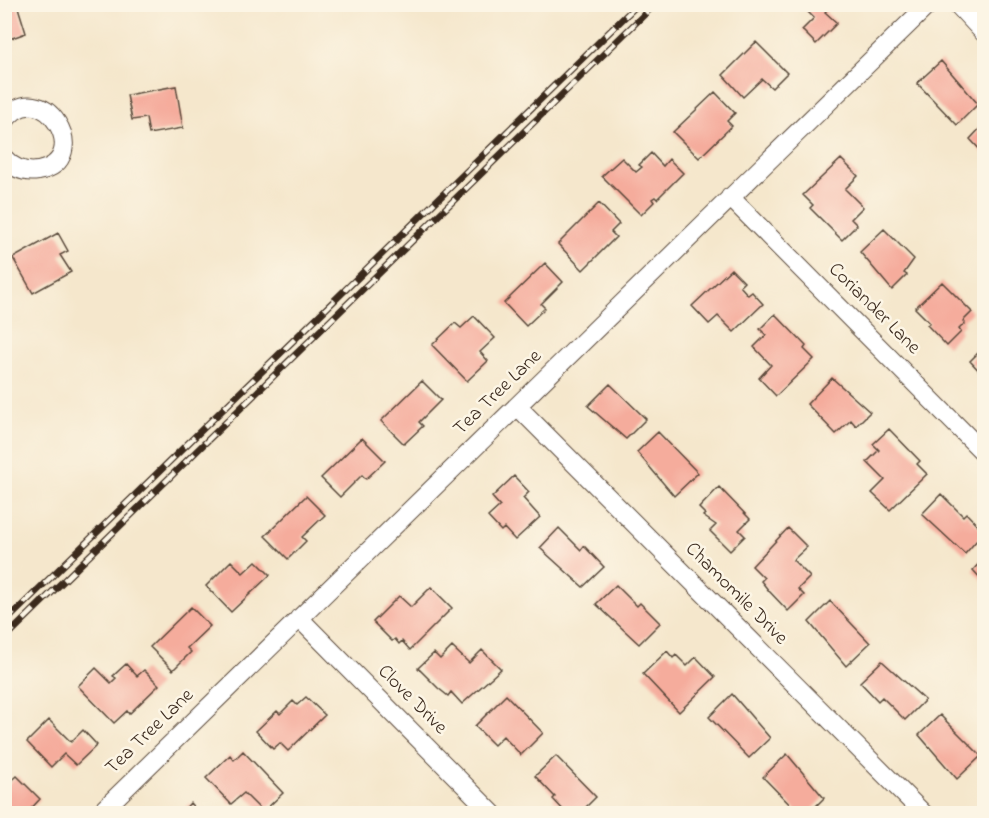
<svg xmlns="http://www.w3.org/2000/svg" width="989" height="818" font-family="'Indie Flower',sans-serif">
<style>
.building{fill:#f5ac9c}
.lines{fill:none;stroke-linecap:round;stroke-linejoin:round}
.minor-casing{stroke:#574638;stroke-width:20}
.minor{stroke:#fff;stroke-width:18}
.rail-casing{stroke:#3b2a1e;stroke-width:7}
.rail{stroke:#fcf5e5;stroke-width:4.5;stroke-dasharray:14;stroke-linecap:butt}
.labels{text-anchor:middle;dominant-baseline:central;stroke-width:5;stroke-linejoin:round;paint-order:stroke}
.street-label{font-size:20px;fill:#3b2a1e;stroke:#fcf5e5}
</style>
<rect width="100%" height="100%" fill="#fcf5e5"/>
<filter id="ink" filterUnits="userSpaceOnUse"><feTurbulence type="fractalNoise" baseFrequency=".0167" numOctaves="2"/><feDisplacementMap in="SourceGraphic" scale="12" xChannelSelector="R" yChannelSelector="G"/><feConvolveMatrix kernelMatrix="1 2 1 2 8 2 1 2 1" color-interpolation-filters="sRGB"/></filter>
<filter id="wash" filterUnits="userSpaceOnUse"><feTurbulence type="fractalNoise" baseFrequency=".008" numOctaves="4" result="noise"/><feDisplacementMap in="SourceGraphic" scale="24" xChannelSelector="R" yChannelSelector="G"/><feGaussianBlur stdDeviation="1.35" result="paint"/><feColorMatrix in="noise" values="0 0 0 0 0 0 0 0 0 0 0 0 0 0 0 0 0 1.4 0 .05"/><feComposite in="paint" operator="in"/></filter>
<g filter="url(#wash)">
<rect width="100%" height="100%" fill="#f5e7cc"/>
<g id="blocks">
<!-- building -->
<path class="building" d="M17,4L26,33L4,41V7Z
M800,4H832L825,12L837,23L816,44L802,30L814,18Z
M756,42L787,73L772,88L762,79L743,97L723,75Z
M941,61L978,104L957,125L917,83Z
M176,86L183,128L149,134L146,118L132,120L127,95Z
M715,92L735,113L727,121L732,126L699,158L673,132Z
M984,124V154L970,139Z
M651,153L663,166L669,159L683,173L657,199L655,197L652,199L654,202L641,215L602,176L622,158L636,172L642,167L639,165Z
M841,159L858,176L845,189L863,207L851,219L857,225L842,240L810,208L813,205L803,195Z
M599,203L619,224L611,232L616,237L583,270L558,244Z
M884,229L914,259L904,273L907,275L892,290L860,252Z
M58,233L68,251L60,255L71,272L33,293L13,258Z
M545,263L563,282L541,304L545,308L526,326L504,303Z
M731,269L744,282L740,286L748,295L752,292L763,304L734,332L718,316L709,324L692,306Z
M942,282L972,312L963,321L965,323L959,329L961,332L947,346L927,325L930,323L915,308Z
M775,314L806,346L804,349L814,359L776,396L759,378L771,365L754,347L766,335L760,329Z
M474,316L495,338L480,352L488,361L467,381L432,345L455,323L461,328Z
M984,347V376L970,361Z
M832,378L870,412L856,426L851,420L836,434L807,404Z
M422,381L441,400L419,422L423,426L404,444L381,421Z
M610,384L646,419L626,439L588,406Z
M889,429L920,461L917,464L927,474L890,510L872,493L885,480L867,462L879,450L873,444Z
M658,432L698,473L674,496L637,452Z
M362,438L385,461L366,479L362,475L340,497L321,478Z
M514,476L529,492L523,498L540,517L515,540L504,528L501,531L488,517L500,506L492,497Z
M719,487L750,519L739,530L745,536L730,551L710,531L716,525L703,516L705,514L699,508Z
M941,494L963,516L966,513L984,532L965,554L922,514Z
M306,496L325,515L302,537L306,541L288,559L265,536Z
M559,528L581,550L584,546L604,567L583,587L540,548Z
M788,528L807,547L793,560L810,577L798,589L804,595L788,611L769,591L761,581L764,578L752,566Z
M984,558V582L973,570Z
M231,561L243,573L256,561L270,575L231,612L206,586Z
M616,585L637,606L640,603L660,623L639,644L596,604Z
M431,587L452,608L410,650L402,641L399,644L395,639L392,641L373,622L399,596L411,607Z
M830,601L870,643L846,666L809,622Z
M191,607L210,626L187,648L191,652L173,670L150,647Z
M452,647L469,663L482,650L501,669L462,704L451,692L448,696L438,688L418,668L434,653L440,659Z
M667,651L673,658L676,655L687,666L696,657L715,677L679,712L643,674Z
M882,661L925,700L905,720L882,697L878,701L860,682Z
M126,664L137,676L144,670L159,685L129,714L127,711L114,723L78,686L96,668L111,683L116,678L113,676Z
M732,694L770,738L749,758L709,717Z
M506,695L543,733L521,755L503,736L494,745L475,726Z
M306,697L325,715L288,751L280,743L273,749L256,731L277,711L280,714L293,701L297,705Z
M940,715L981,756L957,779L919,735Z
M49,720L71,742L83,730L97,745L76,765L64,754L51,767L27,742Z
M243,751L283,793L263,812L244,793L231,804L206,778L230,755L234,760Z
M787,754L824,798L808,814H799L763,777Z
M556,756L596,797L579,814H567L553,799L555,797L535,776Z
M17,776L40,799L26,814H4V788Z
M190,803L200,814H180Z"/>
</g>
</g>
<g filter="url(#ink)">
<use href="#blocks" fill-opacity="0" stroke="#574638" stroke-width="1.5"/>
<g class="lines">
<!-- minor casing -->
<g class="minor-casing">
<path id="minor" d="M957,4L984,33
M4,122C41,69 97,161 38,171C24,173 13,168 4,158
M730,197L984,453
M517,406L924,814
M299,618L493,814
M99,814L929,4"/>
</g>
<!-- minor -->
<use href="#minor" class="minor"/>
<!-- rail casing -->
<g class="rail-casing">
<path id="rail" d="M4,623L638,4
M4,639L655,4"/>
</g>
<!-- rail -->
<use href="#rail" class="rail"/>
</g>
</g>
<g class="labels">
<!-- street labels -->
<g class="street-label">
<text transform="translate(874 309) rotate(45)">Coriander Lane</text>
<text transform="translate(498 393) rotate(-44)">Tea Tree Lane</text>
<text transform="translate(736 594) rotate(45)">Chamomile Drive</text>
<text transform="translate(412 700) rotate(45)">Clove Drive</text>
<text transform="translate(150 732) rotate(-44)">Tea Tree Lane</text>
</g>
</g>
<!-- margin -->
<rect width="989" height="818" fill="none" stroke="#fcf5e5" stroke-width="24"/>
</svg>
